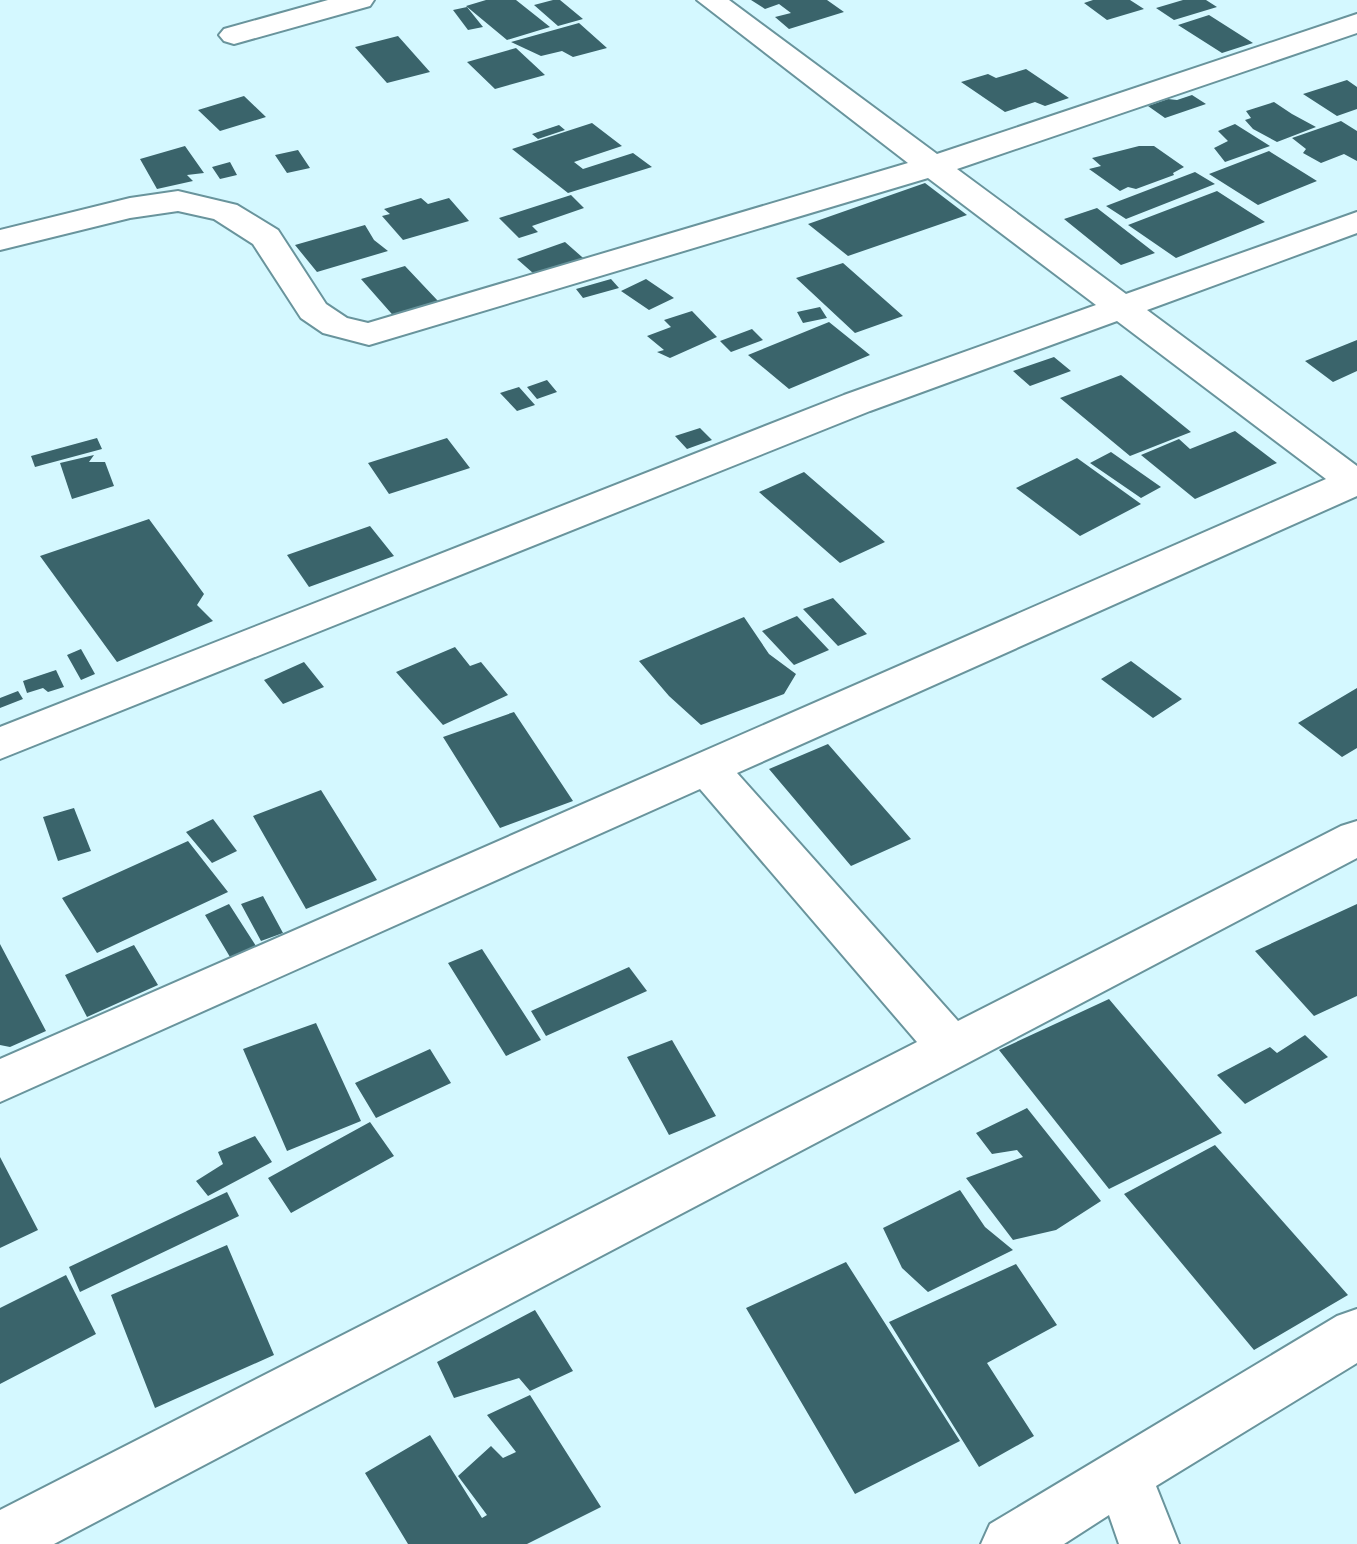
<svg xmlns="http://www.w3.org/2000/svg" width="1357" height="1544" font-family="'Varela Round',sans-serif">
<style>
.building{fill:#3a646b}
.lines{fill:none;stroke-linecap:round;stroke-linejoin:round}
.minor-casing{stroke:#69949c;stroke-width:4}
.minor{fill:#fff;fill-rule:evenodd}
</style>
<rect width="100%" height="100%" fill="#d4f8ff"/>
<!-- building -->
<path class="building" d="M486,0H516L550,27L507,40L466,6Z
M553,0H560L583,19L558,26L534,5Z
M751,0H827L844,12L789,29L775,17L791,13L779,4L765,9Z
M1093,0H1130L1144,9L1107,20L1084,3Z
M1183,0H1206L1217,7L1174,20L1156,8Z
M467,7L483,27L468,30L453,10Z
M1209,15L1253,43L1222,53L1178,25Z
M579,23L607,48L573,57L562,51L541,56L511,42Z
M398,36L430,72L387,83L355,47Z
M516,48L545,75L495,89L467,62Z
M1026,69L1069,98L1045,106L1035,102L1005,112L961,82L988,74L996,78Z
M1347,80L1357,87V109L1337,116L1303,94Z
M1192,95L1206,104L1165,118L1148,106L1168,99L1177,100Z
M244,96L266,117L220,131L198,110Z
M1274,102L1292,114L1316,127L1277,142L1253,129L1245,120L1251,118L1246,111Z
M1341,121L1357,131V161L1344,154L1321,163L1303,153L1306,149L1292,138Z
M592,123L622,146L574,162L583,169L633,153L652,167L568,193L512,149Z
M1235,124L1270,146L1225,162L1214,148L1228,141L1218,131Z
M559,125L565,130L538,139L532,134Z
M185,146L204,173L187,175L193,181L157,189L140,159Z
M1139,146H1154L1184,167L1173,173L1174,175L1136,189L1128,187L1120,191L1089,169L1101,166L1092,158Z
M298,150L310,168L287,173L275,155Z
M1269,151L1317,181L1258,205L1209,174Z
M230,162L237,175L220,179L212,167Z
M1195,172L1215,184L1126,219L1106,206Z
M925,183L967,215L848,256L808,224Z
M1217,191L1265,222L1176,258L1128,225Z
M571,195L584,208L532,226L538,232L519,238L499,218Z
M421,198L428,204L449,198L469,221L403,240L382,216L390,214L384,209Z
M1097,208L1155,253L1121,265L1064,219Z
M365,225L374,240L388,251L317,272L295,245Z
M565,242L590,264L542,281L517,259Z
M843,263L903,316L855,333L796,278Z
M405,266L438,301L398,321L361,279Z
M611,279L619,288L583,298L576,289Z
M646,279L674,298L649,310L621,291Z
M820,307L827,318L803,323L797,312Z
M692,311L717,337L670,358L657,352L664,350L647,336L671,327L664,320Z
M829,322L870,355L789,389L748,355Z
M752,329L763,340L731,352L720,341Z
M1357,340V371L1333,382L1305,361Z
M1054,357L1071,371L1030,386L1013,371Z
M1121,375L1191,432L1130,456L1060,398Z
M547,380L557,392L537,399L527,387Z
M519,387L535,405L517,411L500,393Z
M700,428L712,440L687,449L675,436Z
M1235,431L1277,463L1195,499L1141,455L1179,439L1190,449Z
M97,438L102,449L35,467L31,456Z
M447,438L470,468L389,494L368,463Z
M1111,452L1161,487L1141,498L1090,463Z
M94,455L89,462H105L114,486L72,499L60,463Z
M1077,458L1141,504L1080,536L1016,488Z
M804,472L885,542L840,563L759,492Z
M149,519L204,594L197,605L213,621L117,662L40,556Z
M370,526L394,556L309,587L287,555Z
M833,598L867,634L838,646L803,609Z
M797,616L829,650L794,665L762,631Z
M744,617L769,654L796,674L784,694L701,725L669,696L639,661Z
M455,647L470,666L481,662L508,695L443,725L396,672Z
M81,649L95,674L81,680L67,655Z
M1131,661L1182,699L1153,718L1101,679Z
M304,662L324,687L283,704L264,680Z
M56,670L64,687L48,692L43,688L27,693L23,681Z
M1357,688V748L1342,757L1298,723Z
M18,691L23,699L0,708V698Z
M514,712L573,801L500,828L443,737Z
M828,744L911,839L851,866L769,769Z
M321,790L377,880L306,909L253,816Z
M74,808L91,851L58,861L43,817Z
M213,819L237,851L212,863L186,832Z
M188,841L228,892L97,953L62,898Z
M263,896L283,933L261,941L241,904Z
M229,904L256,946L230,957L205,915Z
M1357,904V996L1314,1016L1255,951Z
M0,944L46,1031L10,1047L0,1045Z
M134,945L158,985L87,1017L65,975Z
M482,949L541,1040L506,1056L448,963Z
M629,967L647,991L546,1036L531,1011Z
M1109,999L1222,1133L1109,1189L999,1050Z
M316,1023L361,1121L287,1151L243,1049Z
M1305,1035L1328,1057L1245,1104L1217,1075L1270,1047L1277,1053Z
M672,1040L716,1116L669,1135L627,1057Z
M430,1049L451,1083L376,1118L355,1083Z
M1027,1108L1101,1201L1056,1230L1013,1240L966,1178L1023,1157L1017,1150L992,1154L976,1133Z
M370,1122L394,1156L291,1213L268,1178Z
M255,1136L272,1162L208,1196L196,1181L223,1164L218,1152Z
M1215,1145L1348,1295L1254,1350L1124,1194Z
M0,1157L38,1230L0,1248Z
M960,1190L985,1227L1013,1250L928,1292L902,1268L883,1228Z
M227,1192L239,1216L80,1292L69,1267Z
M227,1245L274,1355L155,1408L111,1295Z
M846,1262L960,1441L855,1494L746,1308Z
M1016,1264L1057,1325L987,1363L1034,1436L979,1467L889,1322Z
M66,1275L96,1334L0,1384V1308Z
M535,1310L573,1371L530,1391L519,1378L454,1398L437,1362Z
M530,1395L601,1507L527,1544H408L365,1473L430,1435L482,1518L487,1515L458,1476L491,1446L503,1458L516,1452L487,1415Z"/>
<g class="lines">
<!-- minor casing -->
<g class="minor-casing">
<path id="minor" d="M328,0H374L370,6L234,44L224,41L219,35L224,29Z
M697,0H729L937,154L1357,14V33L957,169L1126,294L1357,212V233L1147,310L1357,466V496L737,773L958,1021L1341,826L1357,821V858L54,1544H0V1510L917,1042L700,789L0,1102V1059L1326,479L1117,321L870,411L0,759V727L844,395L1096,305L928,178L369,345L323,333L301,318L253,244L214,219L178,211L130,218L0,250V230L130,198L178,191L237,205L278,230L326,304L347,318L368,323L908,163Z
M1357,1309V1363L1156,1486L1179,1544H1119L1109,1515L1064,1544H981L990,1524L1337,1316Z"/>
</g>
<!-- minor -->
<use href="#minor" class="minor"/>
</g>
</svg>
